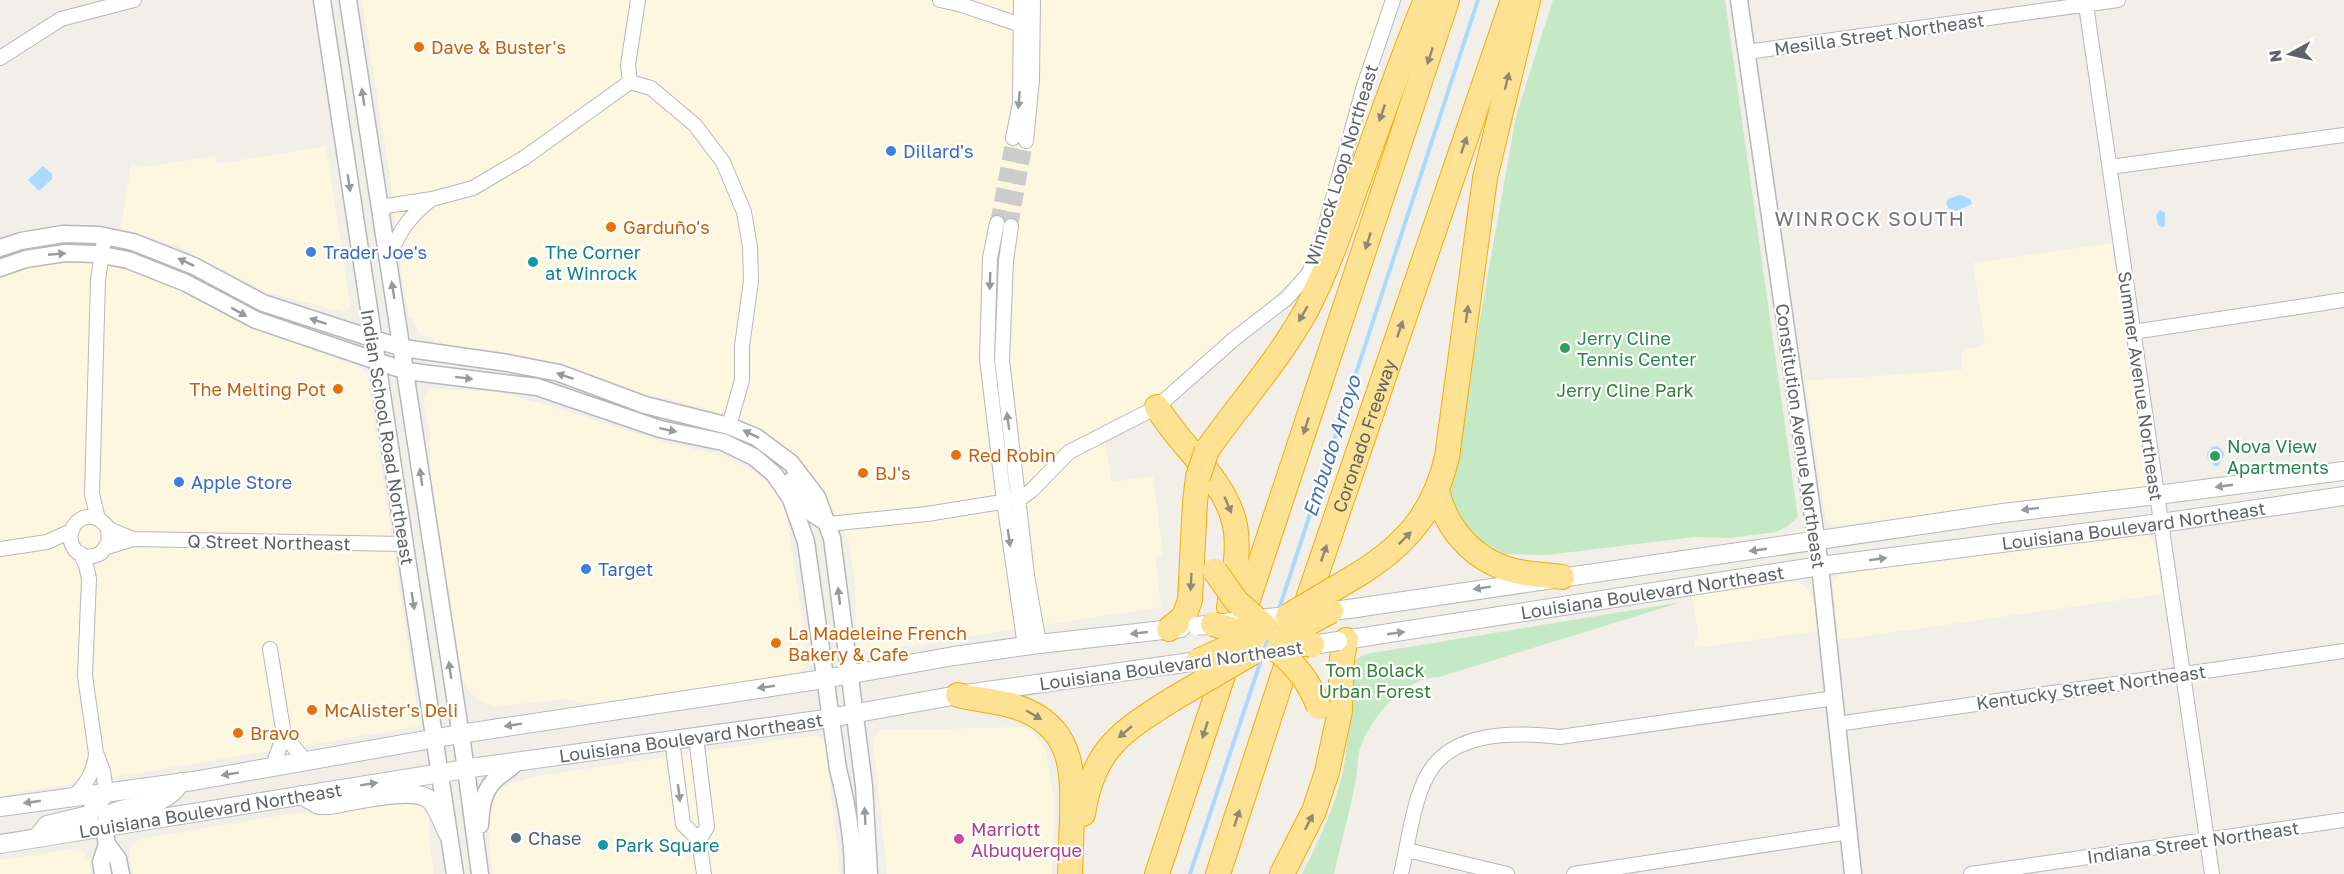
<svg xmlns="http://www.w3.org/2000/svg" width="2344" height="874" font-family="'Golos Text',sans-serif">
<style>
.commercial{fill:#fef7e0}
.green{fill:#c5e8c5}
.water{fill:#aadaff}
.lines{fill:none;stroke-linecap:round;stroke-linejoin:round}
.stream{stroke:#aadaff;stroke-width:4}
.minor-tunnel{stroke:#ccccc8;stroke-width:14;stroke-dasharray:14 7;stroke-linecap:butt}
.minor-casing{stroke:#b5b8bc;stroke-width:16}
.tertiary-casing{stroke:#b5b8bc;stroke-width:19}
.secondary-casing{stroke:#b6babf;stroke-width:20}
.motorway-casing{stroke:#f9ab00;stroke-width:26}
.minor{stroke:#fff;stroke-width:14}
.tertiary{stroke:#fff;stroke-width:16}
.secondary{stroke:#fff;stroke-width:18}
.motorway{stroke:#fde293;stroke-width:24}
.secondary-bridge-casing{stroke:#b6babf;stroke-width:20;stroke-linecap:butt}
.motorway-bridge-casing{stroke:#f9ab00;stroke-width:26;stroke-linecap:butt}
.secondary-bridge{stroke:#fff;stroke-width:18}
.motorway-bridge{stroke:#fde293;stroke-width:24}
.oneway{fill:#8e8975}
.oneway2{fill:#979a9d}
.food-dot{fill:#e8710a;stroke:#fff;stroke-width:2}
.shop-dot{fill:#3f7fe0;stroke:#fff;stroke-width:2}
.culture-dot{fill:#0f9aa8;stroke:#fff;stroke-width:2}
.leisure-dot{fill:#2e9e5b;stroke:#fff;stroke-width:2}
.service-dot{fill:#5c6f8a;stroke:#fff;stroke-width:2}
.hotel-dot{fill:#d1479c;stroke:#fff;stroke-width:2}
.labels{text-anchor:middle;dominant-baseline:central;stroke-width:4.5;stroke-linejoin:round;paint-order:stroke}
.street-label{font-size:18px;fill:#5f6368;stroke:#fff}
.food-label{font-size:18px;fill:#c56008;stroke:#fff;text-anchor:start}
.shop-label{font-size:18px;fill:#366cbe;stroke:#fff;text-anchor:start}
.culture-label{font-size:18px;fill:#0d838f;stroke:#fff;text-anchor:start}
.leisure-label{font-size:18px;fill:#27864d;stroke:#fff;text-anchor:start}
.park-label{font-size:18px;fill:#348238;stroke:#fff}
.hotel-label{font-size:18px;fill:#b23c85;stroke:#fff;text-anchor:start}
.service-label{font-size:18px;fill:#4e5e75;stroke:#fff;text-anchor:start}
.neighbourhood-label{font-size:20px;letter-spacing:1.5px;fill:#70757a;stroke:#fff}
.water-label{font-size:20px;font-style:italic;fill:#4174aa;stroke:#fff}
</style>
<rect width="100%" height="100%" fill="#f1efe8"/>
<!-- commercial -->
<path class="commercial" d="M362,0H1400L1364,86L1308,261L1293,280L1161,394L1124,416L1102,425L1112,482L1153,476L1163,555L1155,557L1161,607L869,652L862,649L858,644L856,629L855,580L849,542L829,507L786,450L707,409L652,395L650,400L433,346L435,339L423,336L419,333L413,318L409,317L398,251L392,190Z
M326,146L350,304L348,310L343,312L266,292L179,247L121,228L131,164L145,167L215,156L217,164Z
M2112,243L2147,479L2145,488L1834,526L1826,519L1805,381L1962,370L1961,354L1967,349L1981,346L1985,340L1973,263Z
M65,262L111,265L144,275L182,291L245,326L359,367L367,373L420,726L0,796V278L28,268Z
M436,389L496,392L536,402L665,442L727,457L753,470L774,489L785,506L809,664L797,674L593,705L565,699L493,707L481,701L469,692L462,677L431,500L430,433L424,403L426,395L431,390Z
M2144,533L2155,540L2162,594L1838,640L1833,582L1840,575L1974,553Z
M1795,581L1805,586L1813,597L1818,631L1695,648L1694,641L1699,640L1692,594Z
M1024,727L1034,734L1045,749L1054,800L1052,874H887L873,739L881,730Z
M816,735L824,741L826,746L840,874H493L487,823L489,810L498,789L506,785L538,776Z
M404,802L416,803L423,807L429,816V839L434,874H133L129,851L134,842L141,839L297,813L324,814Z
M80,848L89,861L91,874H0V860Z"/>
<!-- green -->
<path class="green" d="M1553,0H1725L1798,517L1788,526L1776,532L1730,538L1694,537L1547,555L1504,554L1465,531L1449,494L1516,116Z
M1682,602L1439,677C1406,677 1374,714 1362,743C1357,753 1358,768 1356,779C1350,811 1341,843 1334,874H1302C1319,840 1335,808 1343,770C1350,736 1348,698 1348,663L1366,654Z"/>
<!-- water -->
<path class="water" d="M43,166L52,174V179L39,191L28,180Z
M1960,195L1970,199L1972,204L1956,211L1949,209L1946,203L1948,199Z
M2160,210L2165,213V226L2162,227L2158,225L2156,215Z
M2218,446L2224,453V456L2220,461L2219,466H2214L2212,462L2208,460L2207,453L2211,450V447Z"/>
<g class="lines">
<!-- stream -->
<path class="stream" d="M1278,612L1478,0
M1190,874L1269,636"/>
<!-- minor-tunnel -->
<path class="minor-tunnel" d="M997,223L1013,138
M1011,226L1026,141"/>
<!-- minor casing -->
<g class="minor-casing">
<path id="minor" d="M940,0L962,5L1021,25
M2086,5L2212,874
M1747,52L2118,0
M0,58L61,19L134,0
M630,82L628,65L638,0
M1013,138L1020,103L1021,0
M1026,141L1032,79L1033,0
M2110,167L2344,135
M380,207L432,199L473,188L524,158L630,82L651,88L695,125L723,162L744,212L750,247L751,281L742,346V380L729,426
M997,223L990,258L987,359L1004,501L1025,646
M1011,226L1006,261L1002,360L1027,575L1039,644
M388,259C399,232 407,219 430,200
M2133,332L2344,300
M98,519L92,494L98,280L103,246
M828,524L927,514L1020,499L1032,490L1069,452L1157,407L1234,339L1287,298L1309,273L1319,249L1364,86L1393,0
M108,528L109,542L101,553C92,558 82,558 75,550C64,536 75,515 92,517C102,518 104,525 111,530C118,533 126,536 133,539
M107,547L133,539L404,544
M0,549L47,542L71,531
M80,553L86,565L89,579L85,676L96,753L103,771L106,792
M270,649L283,729L281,743L272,768
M1837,724L2344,651
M283,730L289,741L306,762
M696,737L707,827L699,840
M672,740L683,824L699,840L704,874
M73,797C87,784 93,773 96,755
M1407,850L1507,874
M1401,874C1408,845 1413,801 1427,776C1451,730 1516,732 1560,737L1835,698
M1574,874L1849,832
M1971,874L2344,820"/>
</g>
<!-- tertiary casing -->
<g class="tertiary-casing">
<path id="tertiary" d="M322,0L455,874
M348,0L466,769L480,874
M1739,0L1820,566L1853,874
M0,248L21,241L63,234L99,235L133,242L194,266L263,303L374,339L403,348L508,363L559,373L645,405L729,426L756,437L791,463L817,497L832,538L864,786L869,874
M0,268L26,259L65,253L97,254L128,260L186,283L256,320L406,371L537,387L660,429L723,442L754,457L774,474L791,499L806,542L838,769C847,804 853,838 853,874
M791,481L813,514L824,521
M480,825C481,807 483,789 498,777C505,771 510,770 516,762
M107,844L118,859L121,874
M103,874L101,862L107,844L104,828"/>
</g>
<!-- secondary casing -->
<g class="secondary-casing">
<g id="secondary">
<path d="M1349,609L2003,513L2157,495L2344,471"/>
<path id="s1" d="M1338,641L1820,566L2161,523L2344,496"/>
<path d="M301,795L319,805H329C351,802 415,784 431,801C438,809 443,824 448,834"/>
<path d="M0,807L193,781L460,734L824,679L954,656L1039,644L1181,628"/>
<path d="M104,828L110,814C137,802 163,810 181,782"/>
<path d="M37,838L47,825L89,815L106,792"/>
<path id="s2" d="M0,844L478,767L818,720L958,695L1198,661"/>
</g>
</g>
<!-- motorway casing -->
<g class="motorway-casing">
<g id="motorway">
<path d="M1157,407C1180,447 1225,478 1235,525C1240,551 1233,582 1229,607"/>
<path d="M1207,450C1240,403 1279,360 1307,309C1327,270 1341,229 1356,187C1379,125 1400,62 1426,0"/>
<path d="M1437,490C1446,531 1477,564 1520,572C1534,575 1548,575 1562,577"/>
<path d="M1359,574C1407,544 1434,512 1447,457L1485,178L1528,0"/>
<path d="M1169,629L1184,617L1190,600L1195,502L1198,477"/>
<path d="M958,695C981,701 1007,701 1029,712C1074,733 1073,776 1072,819C1071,837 1071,856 1070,874"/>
<path d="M1083,814C1093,749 1121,732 1173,699"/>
<path d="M1157,874L1447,0"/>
<path id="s3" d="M1218,874L1310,593L1513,0"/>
<path d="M1282,874L1314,811L1327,772L1340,711L1342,658L1346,640"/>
</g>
</g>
<!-- minor -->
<use href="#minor" class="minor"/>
<!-- tertiary -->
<use href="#tertiary" class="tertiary"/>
<!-- secondary -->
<use href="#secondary" class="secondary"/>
<!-- motorway -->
<use href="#motorway" class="motorway"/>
<!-- secondary-bridge casing -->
<g class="secondary-bridge-casing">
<path id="secondary-bridge" d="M1197,626L1349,609
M1300,647L1338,641"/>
</g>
<!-- motorway-bridge casing -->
<g class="motorway-bridge-casing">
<path id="motorway-bridge" d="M1198,477L1207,450
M1215,571L1237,602L1267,628
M1288,616L1359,574
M1213,624L1254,636
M1281,638L1331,611
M1281,638L1312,645
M1277,650C1298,667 1309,682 1319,707
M1198,661L1254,636
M1173,699L1252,653"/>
</g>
<!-- secondary-bridge -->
<use href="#secondary-bridge" class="secondary-bridge"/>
<!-- motorway-bridge -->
<use href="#motorway-bridge" class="motorway-bridge"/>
</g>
<!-- one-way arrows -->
<defs><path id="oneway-solid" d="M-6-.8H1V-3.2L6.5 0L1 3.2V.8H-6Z" transform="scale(1.5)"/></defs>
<g class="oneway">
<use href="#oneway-solid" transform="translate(1430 56) rotate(108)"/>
<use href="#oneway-solid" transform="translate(1507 81) rotate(-76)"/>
<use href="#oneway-solid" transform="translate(1382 113) rotate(109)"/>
<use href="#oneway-solid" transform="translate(1464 145) rotate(-71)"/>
<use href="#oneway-solid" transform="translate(1368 241) rotate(108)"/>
<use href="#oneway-solid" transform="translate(1303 314) rotate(120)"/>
<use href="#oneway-solid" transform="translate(1467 314) rotate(-82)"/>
<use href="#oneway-solid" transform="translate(1400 329) rotate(-71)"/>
<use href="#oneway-solid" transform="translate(1306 426) rotate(108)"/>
<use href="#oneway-solid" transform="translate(1228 505) rotate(67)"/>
<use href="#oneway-solid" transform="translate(1405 538) rotate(-45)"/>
<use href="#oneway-solid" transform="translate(1324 553) rotate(-71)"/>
<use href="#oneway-solid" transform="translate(1191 582) rotate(93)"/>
<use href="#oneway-solid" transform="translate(1034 715) rotate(30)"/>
<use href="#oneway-solid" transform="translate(1205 730) rotate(108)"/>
<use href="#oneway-solid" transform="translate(1125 732) rotate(140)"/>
<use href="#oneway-solid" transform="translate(1237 818) rotate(-72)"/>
<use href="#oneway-solid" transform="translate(1309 822) rotate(-63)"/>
</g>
<g class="oneway2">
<use href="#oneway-solid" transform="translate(363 97) rotate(-99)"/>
<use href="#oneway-solid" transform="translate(1019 100) rotate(95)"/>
<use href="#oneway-solid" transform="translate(349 183) rotate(81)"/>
<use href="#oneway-solid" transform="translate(57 254) rotate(-5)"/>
<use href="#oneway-solid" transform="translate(186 262) rotate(-155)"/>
<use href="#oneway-solid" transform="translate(990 281) rotate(92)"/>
<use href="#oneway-solid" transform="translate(393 290) rotate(-99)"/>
<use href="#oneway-solid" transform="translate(239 312) rotate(29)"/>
<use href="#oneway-solid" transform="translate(318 321) rotate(-162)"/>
<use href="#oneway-solid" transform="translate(565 376) rotate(-161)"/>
<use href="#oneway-solid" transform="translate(464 378) rotate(7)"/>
<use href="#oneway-solid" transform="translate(1008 421) rotate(-98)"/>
<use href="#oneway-solid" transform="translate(668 430) rotate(12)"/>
<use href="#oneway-solid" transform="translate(751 434) rotate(-154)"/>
<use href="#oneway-solid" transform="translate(421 477) rotate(-98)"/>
<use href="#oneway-solid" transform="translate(2224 486) rotate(172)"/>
<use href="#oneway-solid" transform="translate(2030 509) rotate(173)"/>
<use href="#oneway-solid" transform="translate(1009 538) rotate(82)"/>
<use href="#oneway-solid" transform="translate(1758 550) rotate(172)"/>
<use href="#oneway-solid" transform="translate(1878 559) rotate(-8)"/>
<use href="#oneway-solid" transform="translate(1482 588) rotate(171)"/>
<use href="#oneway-solid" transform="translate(839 596) rotate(-97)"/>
<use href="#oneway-solid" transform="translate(413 601) rotate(81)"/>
<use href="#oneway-solid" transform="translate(1139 633) rotate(174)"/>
<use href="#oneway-solid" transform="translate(1396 633) rotate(-8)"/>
<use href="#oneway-solid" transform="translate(450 670) rotate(-98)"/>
<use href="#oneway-solid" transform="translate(766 687) rotate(172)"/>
<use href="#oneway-solid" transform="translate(513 725) rotate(171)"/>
<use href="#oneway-solid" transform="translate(230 774) rotate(171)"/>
<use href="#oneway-solid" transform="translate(369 784) rotate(-9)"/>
<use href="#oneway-solid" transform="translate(679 793) rotate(83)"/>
<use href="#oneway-solid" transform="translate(32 802) rotate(172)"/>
<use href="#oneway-solid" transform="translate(865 816) rotate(-93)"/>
</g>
<!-- markers -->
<g class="food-dot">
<circle cx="419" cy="47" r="6"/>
<circle cx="611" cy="227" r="6"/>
<circle cx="338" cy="389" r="6"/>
<circle cx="956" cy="455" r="6"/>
<circle cx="863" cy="473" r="6"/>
<circle cx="776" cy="643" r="6"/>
<circle cx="312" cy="710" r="6"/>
<circle cx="238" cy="733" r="6"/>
</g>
<g class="shop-dot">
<circle cx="891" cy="151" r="6"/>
<circle cx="311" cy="252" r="6"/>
<circle cx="179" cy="482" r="6"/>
<circle cx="586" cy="569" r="6"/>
</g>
<g class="culture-dot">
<circle cx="533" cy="262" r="6"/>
<circle cx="603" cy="845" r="6"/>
</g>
<g class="leisure-dot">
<circle cx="1565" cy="348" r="6"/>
<circle cx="2215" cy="456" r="6"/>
</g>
<circle class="service-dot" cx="516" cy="838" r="6"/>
<circle class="hotel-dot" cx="959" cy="839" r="6"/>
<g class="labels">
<!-- street labels -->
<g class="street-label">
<text transform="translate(1879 34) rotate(-8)">Mesilla Street Northeast</text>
<text transform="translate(1341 165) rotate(-73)">Winrock Loop Northeast</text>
<text transform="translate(2141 386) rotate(82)">Summer Avenue Northeast</text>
<text stroke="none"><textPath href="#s3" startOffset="462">Coronado Freeway</textPath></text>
<text transform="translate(1801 436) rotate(82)">Constitution Avenue Northeast</text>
<text transform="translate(388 437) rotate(81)">Indian School Road Northeast</text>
<text stroke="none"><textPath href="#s1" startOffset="804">Louisiana Boulevard Northeast</textPath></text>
<text transform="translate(269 542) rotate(1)">Q Street Northeast</text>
<text stroke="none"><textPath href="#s1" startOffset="318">Louisiana Boulevard Northeast</textPath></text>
<text transform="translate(1171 665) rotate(-8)">Louisiana Boulevard Northeast</text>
<text transform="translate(2091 687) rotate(-8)">Kentucky Street Northeast</text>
<text stroke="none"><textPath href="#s2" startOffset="699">Louisiana Boulevard Northeast</textPath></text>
<text stroke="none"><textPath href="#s2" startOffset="213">Louisiana Boulevard Northeast</textPath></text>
<text transform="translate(2193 842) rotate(-8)">Indiana Street Northeast</text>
</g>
<!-- food labels -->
<g class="food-label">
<text x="431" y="47">Dave &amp; Buster's</text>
<text x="623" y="227">Garduño's</text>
<text x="326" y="389" text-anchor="end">The Melting Pot</text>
<text x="968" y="455">Red Robin</text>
<text x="875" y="473">BJ's</text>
<text x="788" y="633">La Madeleine French<tspan x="788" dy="21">Bakery &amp; Cafe</tspan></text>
<text x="324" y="710">McAlister's Deli</text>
<text x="250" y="733">Bravo</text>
</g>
<!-- shop labels -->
<g class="shop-label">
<text x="903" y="151">Dillard's</text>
<text x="323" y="252">Trader Joe's</text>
<text x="191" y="482">Apple Store</text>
<text x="598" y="569">Target</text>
</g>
<!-- culture labels -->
<g class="culture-label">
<text x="545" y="252">The Corner<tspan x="545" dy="21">at Winrock</tspan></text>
<text x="615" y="845">Park Square</text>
</g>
<!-- leisure labels -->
<g class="leisure-label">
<text x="1577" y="338">Jerry Cline<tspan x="1577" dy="21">Tennis Center</tspan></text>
<text x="2227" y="446">Nova View<tspan x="2227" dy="21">Apartments</tspan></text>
</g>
<!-- park labels -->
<g class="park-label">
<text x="1625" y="390">Jerry Cline Park</text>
<text x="1375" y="670">Tom Bolack<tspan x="1375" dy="21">Urban Forest</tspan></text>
</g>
<!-- hotel labels -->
<g class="hotel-label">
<text x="971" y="829">Marriott<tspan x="971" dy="21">Albuquerque</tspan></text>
</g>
<!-- service labels -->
<g class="service-label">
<text x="528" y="838">Chase</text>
</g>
<!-- neighbourhood labels -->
<g class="neighbourhood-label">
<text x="1870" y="218">WINROCK SOUTH</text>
</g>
<!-- water labels -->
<g class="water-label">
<text transform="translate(1331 446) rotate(-72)">Embudo Arroyo</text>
</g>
</g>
<!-- north arrow -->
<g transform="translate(2290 54) rotate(262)" stroke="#ffffff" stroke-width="4.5" paint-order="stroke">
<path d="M0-4.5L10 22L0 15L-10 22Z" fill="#5f6368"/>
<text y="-9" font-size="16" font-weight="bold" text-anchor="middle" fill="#5f6368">N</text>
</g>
</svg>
